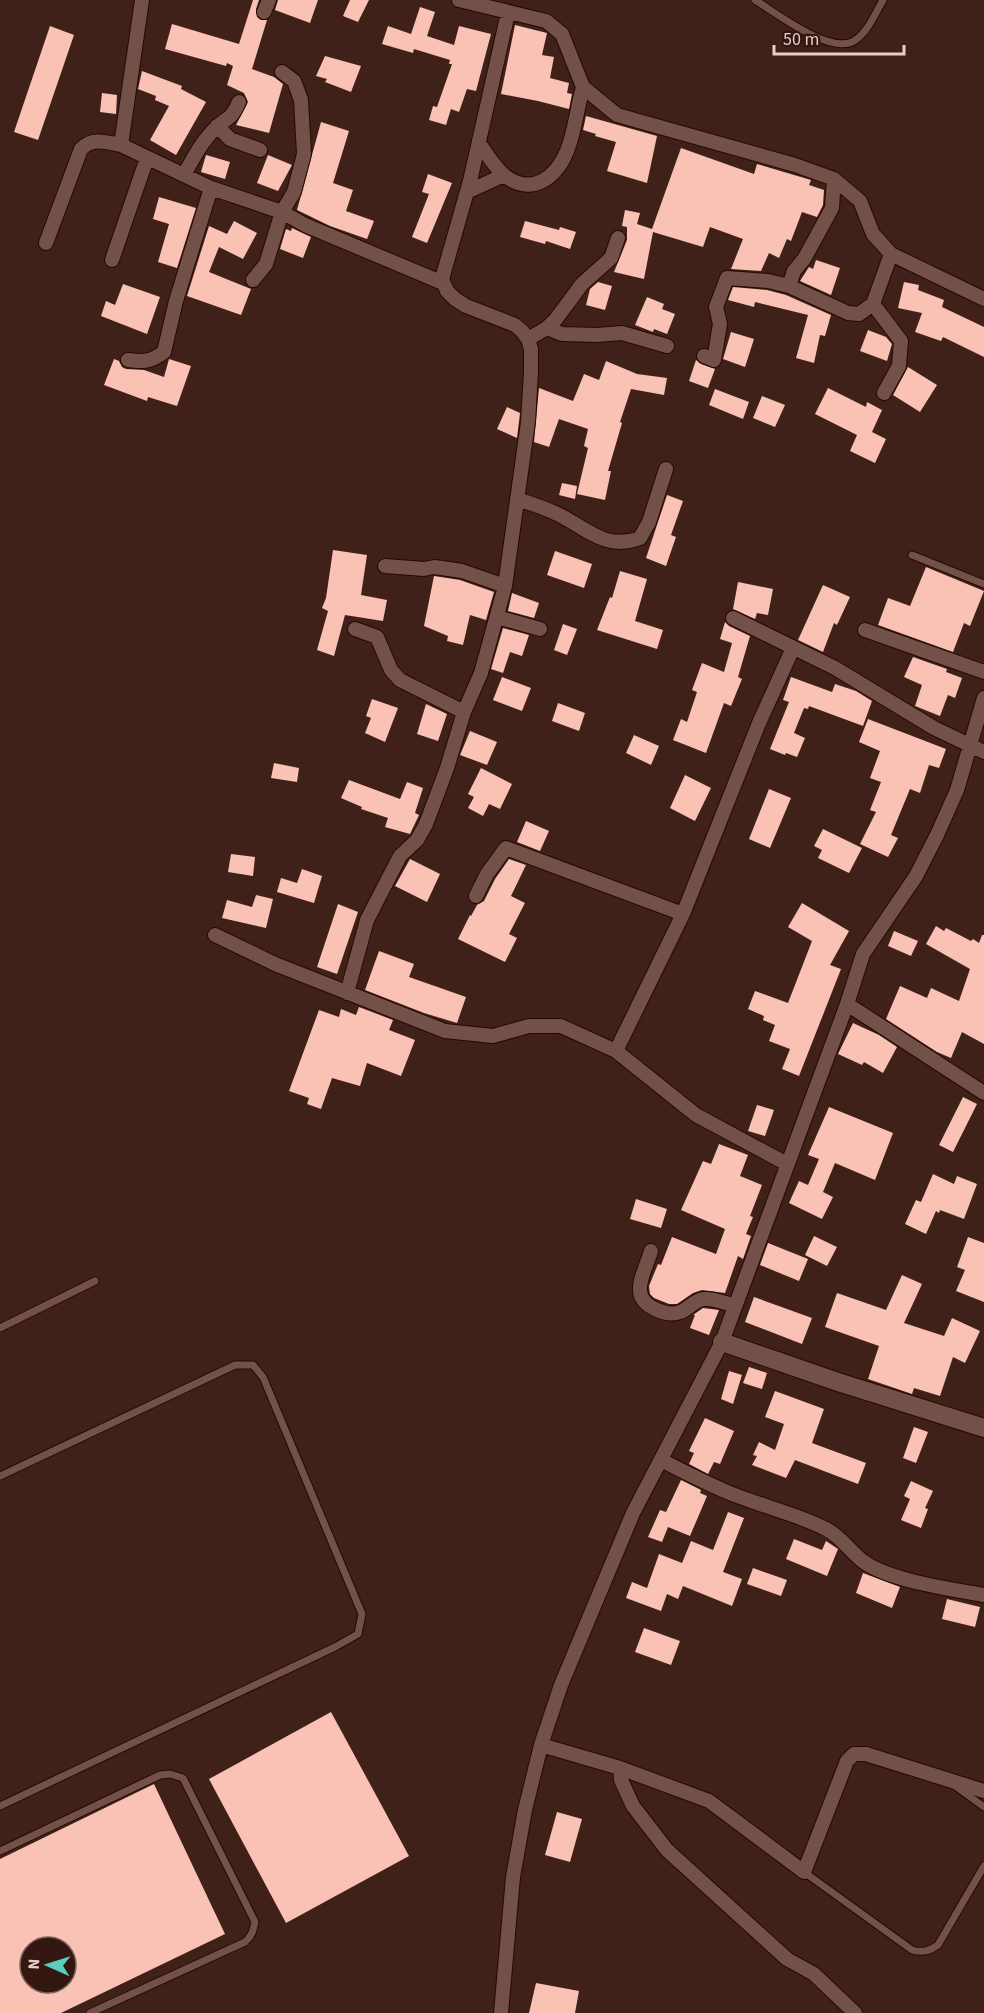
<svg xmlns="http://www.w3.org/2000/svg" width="984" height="2013" font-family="'Source Sans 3',sans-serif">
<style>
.building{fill:#f9c2b5;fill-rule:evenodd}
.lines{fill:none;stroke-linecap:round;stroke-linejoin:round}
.service-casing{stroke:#250904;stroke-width:9}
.minor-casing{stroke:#250904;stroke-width:16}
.tertiary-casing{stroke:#250904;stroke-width:20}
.service{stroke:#735048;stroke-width:7}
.minor{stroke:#735048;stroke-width:14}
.tertiary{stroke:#735048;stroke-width:18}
</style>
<rect width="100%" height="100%" fill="#40211a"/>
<!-- building -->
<path class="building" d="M253,0H259L256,9L257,17L261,20H267L252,69L274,77L283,84L269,133L236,125L248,102L244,93L227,85L233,66L227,63L226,66L165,49L172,24L239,44Z
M278,0H318L310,23L275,10Z
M350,0H369L358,22L343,16Z
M420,7L435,12L427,36L454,45L459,26L491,34L476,91L467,89L459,112L451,109L446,125L429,120L433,106L437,107L452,64H449L450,60L414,49L413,53L382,44L388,26L411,34Z
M515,25L547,33L542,55L554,57L550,78L569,83L567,93L572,94L569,109L538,101L501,94Z
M50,26L74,35L38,140L14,132Z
M325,56L361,66L351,92L325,82L327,79L316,76Z
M142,71L182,86L181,89L206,102L176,155L150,140L169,106L155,100L156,96L138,89Z
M102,93L117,95L116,114L100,112Z
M586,116L657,136L647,183L607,171L616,142L595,136L596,134L583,130Z
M321,122L349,131L333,183L353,190L346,211L374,221L367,239L330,226L297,210Z
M681,148L754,174L757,164L811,180L809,185L824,190L823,205L817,217L802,212L791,241L787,239L779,258L769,253L761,271L731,269L743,239L710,227L703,247L653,232L644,279L614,272L627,240V227L622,226L625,210L640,213L637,224L652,229Z
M206,155L230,162L225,179L201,172Z
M268,155L292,165L278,191L257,183Z
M428,174L452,183L427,243L412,237L429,194L422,192Z
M159,197L196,208L177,268L158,262L169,224L153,219Z
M234,221L257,233L243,259L219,247L209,272L251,289L241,315L187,296L209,226L227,234Z
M525,221L559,230L560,227L576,232L570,249L546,241L545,244L520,237Z
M292,228L311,237L303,258L280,249L286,229L291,231Z
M816,260L840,268L831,295L800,281L809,267L813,269Z
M598,282L612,286L605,310L586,305L590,289Z
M904,282L919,285L918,290L944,300L942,307L984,327V357L943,337L941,341L915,332L922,313L898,308Z
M123,284L160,297L147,334L101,316L106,301L115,305Z
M733,287L767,290L786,295L831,315L825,336L820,335L814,363L796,358L808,315L755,302L754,307L728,300Z
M647,297L664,304L662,309L675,314L667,334L654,329L653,332L635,325Z
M868,330L886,337L892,344L887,361L860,351Z
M731,332L754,339L745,367L723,359Z
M114,359L119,361L122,367L126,369L144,370L164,377L169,359L191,366L177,406L148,397L147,401L104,385Z
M696,360L701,364L715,369L708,388L689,381Z
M606,361L637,374L667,378L664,395L631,389L620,422L622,423L608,471H611L605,500L577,494L588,448L584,446L588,429L559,419L549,447L534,442L539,388L573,401L584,374L599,380Z
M908,367L937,385L920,412L893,395Z
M828,388L866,407L867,402L882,410L872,432L886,439L875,463L850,451L857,435L815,414Z
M715,389L749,402L743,419L709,405Z
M762,396L785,405L775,427L753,418Z
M507,407L520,413L517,438L497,429Z
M562,483L577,486L575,499L559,495Z
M667,495L683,501L671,535L676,537L666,566L646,558Z
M333,550L367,555L361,595L387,600L383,621L345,615L334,656L317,650L328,611L322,608L326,598Z
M555,551L592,564L584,588L547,575Z
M926,567L984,591L970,626L964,623L953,652L878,625L888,598L910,606Z
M620,571L647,579L635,621L663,630L657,649L597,630L610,597L612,598Z
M434,576L460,580L494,592L486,620L470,615L463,645L447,641L448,636L424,626Z
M738,582L773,589L768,615L757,613L755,619L733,609Z
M823,585L850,597L837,625L834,623L823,652L798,640Z
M512,593L539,603L534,618L508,611Z
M725,622L729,626L750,636L738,677L742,679L731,706L724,703L706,753L673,740L681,719L687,722L697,692L692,690L702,663L724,672L732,643L720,639Z
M563,624L577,629L567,655L554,650Z
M503,628L529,635L522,656L510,652L503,673L491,669Z
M913,657L947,669L946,672L962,678L955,698L948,695L940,716L915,706L922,685L904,677Z
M502,677L531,688L522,711L493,700Z
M791,677L832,692L835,684L856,691L872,701L863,726L809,706L808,709L804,708L794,733L805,738L797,757L786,753L785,755L770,749L789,702L783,700Z
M372,699L398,708L385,742L365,733L371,718L366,716Z
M558,703L585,713L579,731L552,721Z
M426,704L447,714L438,741L417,734Z
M868,719L946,749L939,768L929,765L920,793L910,789L891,835L898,838L888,857L860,844L876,812L870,810L881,782L870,778L880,751L859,742Z
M470,731L497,742L487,765L460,755Z
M634,735L659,746L651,765L626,753Z
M274,763L299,768L297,782L271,778Z
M481,768L512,784L500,809L489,804L483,816L468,808L474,797L468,794Z
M685,775L711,788L695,821L670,808Z
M349,780L400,799L407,782L423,788L415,813L419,815L410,834L385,827L388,818L361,809L362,807L341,798Z
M769,789L791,798L770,848L749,839Z
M526,821L549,831L540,851L517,842Z
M823,829L862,848L849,873L818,858L822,850L814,846Z
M231,854L255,857L253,876L228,872Z
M410,859L440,874L427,902L395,886Z
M509,859L526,865L511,896L525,903L509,934L517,938L505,962L458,939L470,915L471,916L477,905L484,901L495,879Z
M302,869L322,876L314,903L277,892L281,878L297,883Z
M256,895L273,899L266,928L222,918L227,900L252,907Z
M802,903L849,931L830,965L841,969L799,1076L782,1069L790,1049L769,1041L775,1025L763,1020L764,1016L748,1009L755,991L788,1003L812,941L788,927Z
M338,904L358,912L337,974L317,967Z
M936,926L944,931L946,928L971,941L973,939L979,943L982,935H984V1044L962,1032L951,1058L937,1052L886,1019L900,986L927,998L931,988L959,1001L970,969L926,944Z
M894,931L918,941L911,956L888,946Z
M379,951L414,964L409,977L466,997L457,1023L424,1013L365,990Z
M359,1007L393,1020L389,1030L415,1040L401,1076L367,1063L360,1086L332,1078L321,1109L307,1104L309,1098L289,1091L319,1010L339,1017L341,1009L356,1015Z
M853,1023L879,1035L897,1047L883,1073L864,1062L862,1065L838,1054Z
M963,1097L977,1104L953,1152L939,1145Z
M757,1105L774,1110L765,1136L748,1131Z
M829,1107L893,1133L875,1180L835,1163L823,1192L833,1197L822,1219L789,1203L799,1181L808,1185L819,1159L808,1155Z
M719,1144L748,1155L740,1176L762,1185L750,1216L753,1217L746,1234L751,1236L743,1259L738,1256L725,1293L702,1290L693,1293L677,1304H669L654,1298L650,1294L649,1286L658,1264L661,1265L672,1237L716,1254L725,1229L681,1210L703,1161L711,1164Z
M933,1174L954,1184L957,1176L977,1184L964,1219L940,1210L939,1213L936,1211L926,1234L905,1224L916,1200L921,1202Z
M636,1199L667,1209L661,1228L630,1219Z
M814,1236L837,1247L827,1266L805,1255Z
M968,1237L984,1243V1302L956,1291L965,1270L957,1267Z
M768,1243L808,1259L799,1281L760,1265Z
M902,1275L922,1284L904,1323L944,1336L952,1318L980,1331L965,1363L953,1357L940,1396L914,1388L912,1394L868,1379L879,1346L825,1327L837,1293L886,1310Z
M754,1297L812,1318L802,1344L745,1322Z
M703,1308L719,1310L709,1335L690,1328L695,1315H693Z
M749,1367L767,1373L762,1389L743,1383Z
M729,1371L742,1375L733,1404L721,1399Z
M775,1391L824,1409L812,1443L866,1463L858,1484L795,1460L786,1478L752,1465L757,1456L753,1455L759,1442L775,1450L784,1424L765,1417Z
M705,1418L734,1431L720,1464L714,1462L708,1474L689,1464L694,1453L689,1451Z
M914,1427L928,1432L916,1463L903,1458Z
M681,1480L701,1490L700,1493L707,1496L690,1536L668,1527L662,1542L648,1537L660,1510L666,1512Z
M911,1481L933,1491L925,1508L928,1509L921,1528L901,1520L910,1499L904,1496Z
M728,1512L744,1518L723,1572L742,1579L732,1606L683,1586L678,1599L667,1594L661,1611L626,1598L632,1582L647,1588L659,1554L682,1563L691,1541L713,1550Z
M794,1539L822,1550L826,1541L838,1549L827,1576L786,1559Z
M753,1568L787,1580L781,1596L747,1584Z
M863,1573L900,1587L892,1608L856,1593Z
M947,1599L980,1607L975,1627L942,1619Z
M644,1628L680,1641L671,1665L635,1652Z
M331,1712L409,1856L286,1923L209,1779Z
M154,1784L225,1934L61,2013H0V1859ZM30,1947H66V1983H30Z
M557,1812L582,1819L570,1862L545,1855Z
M536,1983L579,1991L575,2013H529Z"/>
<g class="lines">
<!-- service casing -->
<g class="service-casing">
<path id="service" d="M755,0C776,13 830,55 854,41C868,32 875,14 883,0
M912,555L984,584
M0,1328L95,1281
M0,1476L235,1365H253L263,1377L362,1614L358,1634L335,1647L0,1806
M954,1785L984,1807
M0,1851L160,1775L170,1774L183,1778L255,1922C253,1931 252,1936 245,1942L90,2013
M804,1872L912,1950C922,1953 929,1951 938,1945L984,1866"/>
</g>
<!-- minor casing -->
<g class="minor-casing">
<path id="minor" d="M142,0L121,145L211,188L282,212L305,225L443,283
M459,0L546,21L562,34L583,87L617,115L795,165L834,179L860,201L873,234L891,254L984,299
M264,12L269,0
M217,126L230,139L260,150
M479,143C487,154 494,167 505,176C532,196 556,178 567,151C575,131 577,108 583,87
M184,175C193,159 202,140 217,127C230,115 230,121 239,102
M467,192L504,175
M46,243L81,149C92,137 106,142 121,145
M112,260L147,158
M253,280L266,264L282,212L294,192L304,154L301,100L294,81L282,72
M789,286L794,271L804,259L832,208L834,179
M873,304L901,341L899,366L884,393
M547,328L562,334L597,335L622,333L667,346
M528,339L547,328L556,319L582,284L611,258L618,238
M704,356L714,360L720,324L716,307L727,278L768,281L789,286L848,313L859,314L873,304L891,254
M128,360C143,362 151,362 164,352L176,301L211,188
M517,499C529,503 542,507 553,512C584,525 603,552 640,538L649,522L666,469
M385,566L424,569L434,567L442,568L462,571L505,586
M497,617L540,629
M733,618L835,668L934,728L984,752
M355,629L377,637L391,670L400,680L464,712
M865,630L984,672
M476,896L487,874L506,848L683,914
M215,935L275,964L445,1031L493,1036L529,1026H561L616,1051L696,1115L787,1164
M347,993L367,920L400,856L417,840L426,824L447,768L464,712L481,673L505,586L528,422L531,372V349L528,339L522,331L515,325L466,306L455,299L447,291L442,279L470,181L508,13
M847,1004L984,1093
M616,1051L683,914L759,723L793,648
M651,1251C644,1275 627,1297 657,1310C664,1313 672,1315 680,1312C689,1309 694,1300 704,1299C714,1298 725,1303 735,1306
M661,1460C687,1473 713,1487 740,1497C769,1508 799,1515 826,1529C842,1537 850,1552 864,1562C891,1581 951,1589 983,1595
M541,1745L620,1768L709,1801L804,1872L847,1761L854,1754H866L984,1791
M620,1768L621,1780L633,1806L667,1850L787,1959L814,1974L855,2013
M501,2013L513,1877L525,1810L541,1745L561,1685L633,1513L722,1342L847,1004L863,954L916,876L937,835L957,790L984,698"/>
</g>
<!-- tertiary casing -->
<g class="tertiary-casing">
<path id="tertiary" d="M722,1342L838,1382L984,1428"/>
</g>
<!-- service -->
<use href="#service" class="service"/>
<!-- minor -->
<use href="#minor" class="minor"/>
<!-- tertiary -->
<use href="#tertiary" class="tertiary"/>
</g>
<!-- north arrow -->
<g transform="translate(48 1965) rotate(273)"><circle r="28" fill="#351711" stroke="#7b615b" stroke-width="1.5"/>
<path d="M0-4.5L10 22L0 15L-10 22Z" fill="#59cebe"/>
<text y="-9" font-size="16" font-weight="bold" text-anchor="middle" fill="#e5cfca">N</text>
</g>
<!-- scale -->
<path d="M774 45v9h130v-9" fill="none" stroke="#e5cfca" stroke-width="3"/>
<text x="783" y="45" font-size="18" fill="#e5cfca" stroke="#351711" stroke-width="4.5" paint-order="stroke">50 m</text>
</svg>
